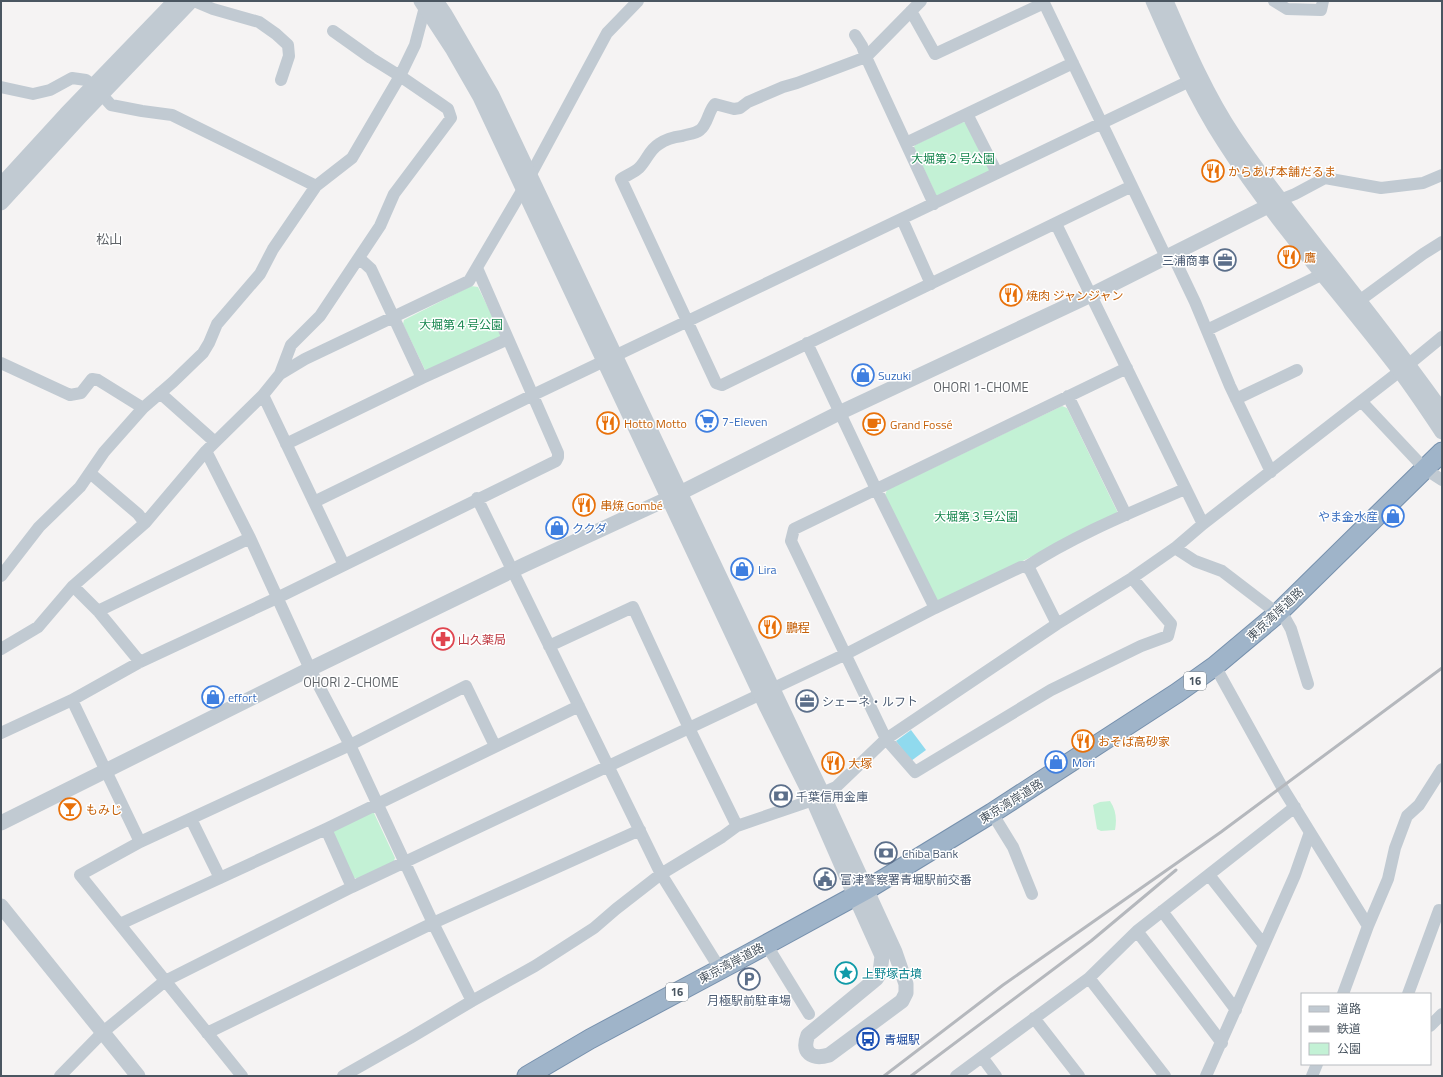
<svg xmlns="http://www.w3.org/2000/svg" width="1443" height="1077" font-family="'Titillium Web','Noto Sans JP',sans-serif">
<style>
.green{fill:#c3f1d5}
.water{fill:#90daee}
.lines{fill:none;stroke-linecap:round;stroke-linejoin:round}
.trunk-casing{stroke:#7690ad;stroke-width:21}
.minor{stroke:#c1cad2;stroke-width:12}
.tertiary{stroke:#c1cad2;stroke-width:15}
.trunk{stroke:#9fb4c9;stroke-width:19}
.rail{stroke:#b5b8bd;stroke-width:3}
.labels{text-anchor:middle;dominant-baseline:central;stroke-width:3;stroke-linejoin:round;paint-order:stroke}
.shield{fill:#fff;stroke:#808990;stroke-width:1}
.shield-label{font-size:11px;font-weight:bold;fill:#4a5661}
.park-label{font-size:12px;fill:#17864f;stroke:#fff}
.food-label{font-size:12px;fill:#c56008;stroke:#fff;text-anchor:start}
.service-label{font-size:12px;fill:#4e5e75;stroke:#fff;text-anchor:start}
.shop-label{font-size:12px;fill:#366cbe;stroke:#fff;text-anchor:start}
.street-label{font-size:12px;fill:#4a5661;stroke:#fff}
.health-label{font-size:12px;fill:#be3a42;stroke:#fff;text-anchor:start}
.culture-label{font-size:12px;fill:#0d838f;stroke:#fff;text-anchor:start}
.transit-label{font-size:12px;fill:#164399;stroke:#fff;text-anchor:start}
.neighbourhood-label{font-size:13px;fill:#5f6368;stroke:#fff}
</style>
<rect width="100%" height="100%" fill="#f5f3f3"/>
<!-- green -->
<path class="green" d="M963,122L967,123L990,172L941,196L936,195L914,147L915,145Z
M471,286L478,287L501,334L499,340L429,371L425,370L403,324L404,320Z
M1062,406L1067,408L1118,513L1117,515L939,602L935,601L885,495L887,490Z
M1110,801C1116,810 1117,819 1115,830L1101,831L1097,829L1093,805L1100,802Z
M369,811L374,813L395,858L393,863L358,879L352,877L332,833L333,829Z"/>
<!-- water -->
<path class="water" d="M911,730L926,750L911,761L896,741Z"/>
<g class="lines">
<!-- trunk casing -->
<g class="trunk-casing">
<path id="trunk" d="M527,1076L590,1039L747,955L866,890L992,813L1177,693L1215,666L1277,614L1442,452"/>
</g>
<!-- minor -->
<path class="minor" d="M194,1L213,9L259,22L276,34L288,45L289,56L281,80
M921,1L866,57L797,83L783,87L748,102L740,108L734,109L715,104C708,111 708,124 700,130C695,134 688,134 682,136C674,137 666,139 659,144C649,150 647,160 639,168C635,172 627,175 621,179L716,383L722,385L1132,186
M1043,1L1166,257
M1274,1L1287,9L1321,10L1323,1
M911,11L935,54L1044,3
M855,35L862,46L866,57L934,204
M1,87L33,94L50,90L72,78L86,80L94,86L111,105L142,111L172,115L316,186
M967,114L997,173
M906,143L1073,63
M1280,200L1295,194L1325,178L1381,188L1423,183L1442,175
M902,219L931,284
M1056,224L1203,524
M1172,254L1195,302L1230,386L1271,472
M359,258L371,269L422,378
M1359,301L1423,254L1442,242
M1207,330L1323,274
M807,343L876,489L935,608
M1,363L70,395L81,393L92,379L98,380L143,408
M1409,364L1442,337
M1127,368L794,529L791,541L886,739L915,772L1051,690L1141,646L1168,636L1171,624L1132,578
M280,374L291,345L320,316L380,226L394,194L451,118L448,109L438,102L400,76L371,58L333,31
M160,393L215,442
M263,395L344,565
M1068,396L1126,515
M1236,399L1297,370
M1361,401L1425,469L1442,480
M286,444L422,378L508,339
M206,451L250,538L310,669L350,745L433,923L472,1001
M90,473L138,514L145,523
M477,498L661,874L720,969
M314,502L533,395L1198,77
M1175,548L1195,561L1222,571L1286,620L1291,629L1308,684
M1026,567C1075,535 1132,512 1185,489
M1,576L39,527L80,487L104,452L143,408L173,382L203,353L209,343L217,324L260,274L273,249L316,186L352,158L400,76L415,45L425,7L429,3
M73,586L98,611L140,662
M98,611L250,538
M549,646L633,607L689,728L737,826
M1,649L38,627L73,586L145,523L206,451L263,395L280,374L305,359L469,281L523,189L607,33L638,1
M1215,666L1282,787L1368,926
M72,700L140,842
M1,733L72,700L140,662L277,598L556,461L558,457V453L477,268
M822,793L836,787L886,739L1057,624L1132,578L1175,548L1203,524L1400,371
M992,813L1013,847L1032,894
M191,819L220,878
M326,829L352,887
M1209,875L1264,945
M1162,911L1236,1010
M120,924L326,829L579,706
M1137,931L1222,1043
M766,944L809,1014
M1089,978L1165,1076
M1343,994L1368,926L1388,879L1395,848L1407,816L1419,805L1442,769
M1408,994L1439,910L1442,911
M1034,1018L1079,1076
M1430,1026L1442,1014
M207,1033L433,923L640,830
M982,1057L996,1076
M60,1076L103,1032L165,981L352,887L846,654L935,608L1021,567H1026L1030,570L1057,624
M242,1076L80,875L140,842L350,745L466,686L495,746
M343,1076L410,1038L472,1001L535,966L594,928L616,909L661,874L722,837L737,826L813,800
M956,1076L1089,978L1137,931L1295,807
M1206,1076L1295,875L1310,832
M1312,1076L1317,1064"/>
<!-- tertiary -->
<path class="tertiary" d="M421,1L453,50L480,97L767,708L813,800L855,896L882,956L880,973L876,979L808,1035C801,1053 812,1060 829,1055L902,1001L906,993V984L895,952L822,793L492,95L445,14L436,1
M1153,1C1174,49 1195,97 1224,142C1275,222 1341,294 1399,370C1414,390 1428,411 1442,432
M1166,1C1186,47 1206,94 1234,136C1260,175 1289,211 1317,247C1360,301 1402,355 1442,411
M1,185L66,114L175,1
M1,203L80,117L191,1
M1,823L310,669L524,565L680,493L839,413L1091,295L1280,200
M1,906L138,1076"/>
<!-- trunk -->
<use href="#trunk" class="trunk"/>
<!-- rail -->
<path class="rail" d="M884,1076L1003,985L1221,832L1442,668
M911,1076L1091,941L1176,870"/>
</g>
<!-- icons -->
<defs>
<g id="restaurant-ring" transform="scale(1.15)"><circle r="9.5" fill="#fff" stroke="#e8710a" stroke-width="1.5"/><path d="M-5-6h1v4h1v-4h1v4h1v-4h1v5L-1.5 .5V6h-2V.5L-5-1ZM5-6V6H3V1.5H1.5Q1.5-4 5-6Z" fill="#e8710a"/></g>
<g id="office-ring" transform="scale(1.15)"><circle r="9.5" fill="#fff" stroke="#5c6f8a" stroke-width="1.5"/><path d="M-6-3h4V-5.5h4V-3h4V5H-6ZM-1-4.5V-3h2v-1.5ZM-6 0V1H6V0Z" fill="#5c6f8a"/></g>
<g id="shop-ring" transform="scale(1.15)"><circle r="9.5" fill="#fff" stroke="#3f7fe0" stroke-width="1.5"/><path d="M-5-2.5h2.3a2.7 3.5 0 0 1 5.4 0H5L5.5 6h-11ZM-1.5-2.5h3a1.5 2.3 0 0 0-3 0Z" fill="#3f7fe0"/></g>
<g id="supermarket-ring" transform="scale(1.15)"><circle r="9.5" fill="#fff" stroke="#3f7fe0" stroke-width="1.5"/><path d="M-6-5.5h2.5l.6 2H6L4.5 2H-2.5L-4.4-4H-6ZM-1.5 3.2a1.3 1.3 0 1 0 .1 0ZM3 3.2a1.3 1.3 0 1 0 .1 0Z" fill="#3f7fe0"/></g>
<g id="cafe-ring" transform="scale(1.15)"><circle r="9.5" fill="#fff" stroke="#e8710a" stroke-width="1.5"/><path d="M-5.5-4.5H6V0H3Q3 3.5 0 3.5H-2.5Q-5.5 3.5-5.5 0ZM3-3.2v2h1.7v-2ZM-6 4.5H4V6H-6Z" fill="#e8710a"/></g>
<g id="pharmacy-ring" transform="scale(1.15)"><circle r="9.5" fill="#fff" stroke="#e0444e" stroke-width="1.5"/><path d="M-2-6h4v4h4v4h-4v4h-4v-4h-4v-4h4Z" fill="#e0444e"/></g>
<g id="bank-ring" transform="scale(1.15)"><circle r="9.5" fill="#fff" stroke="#5c6f8a" stroke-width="1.5"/><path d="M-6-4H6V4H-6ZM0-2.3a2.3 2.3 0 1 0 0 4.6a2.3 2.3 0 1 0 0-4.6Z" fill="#5c6f8a"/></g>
<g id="bar-ring" transform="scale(1.15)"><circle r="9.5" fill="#fff" stroke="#e8710a" stroke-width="1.5"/><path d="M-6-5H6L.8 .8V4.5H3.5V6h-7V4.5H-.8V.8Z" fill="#e8710a"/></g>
<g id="civic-ring" transform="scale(1.15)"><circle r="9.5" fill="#fff" stroke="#5c6f8a" stroke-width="1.5"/><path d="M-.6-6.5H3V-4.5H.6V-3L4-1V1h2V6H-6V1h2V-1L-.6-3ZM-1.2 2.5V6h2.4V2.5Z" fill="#5c6f8a"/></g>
<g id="sight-ring" transform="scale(1.15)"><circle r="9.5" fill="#fff" stroke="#0f9aa8" stroke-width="1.5"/><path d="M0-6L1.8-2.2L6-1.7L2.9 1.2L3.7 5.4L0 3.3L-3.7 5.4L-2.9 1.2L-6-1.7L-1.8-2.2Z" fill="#0f9aa8"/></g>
<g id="parking-ring" transform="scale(1.15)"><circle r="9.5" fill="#fff" stroke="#5c6f8a" stroke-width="1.5"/><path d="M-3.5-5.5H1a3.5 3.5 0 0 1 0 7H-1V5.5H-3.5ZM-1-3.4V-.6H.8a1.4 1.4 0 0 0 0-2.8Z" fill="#5c6f8a"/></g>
<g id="bus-ring" transform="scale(1.15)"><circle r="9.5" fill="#fff" stroke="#1a4fb4" stroke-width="1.5"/><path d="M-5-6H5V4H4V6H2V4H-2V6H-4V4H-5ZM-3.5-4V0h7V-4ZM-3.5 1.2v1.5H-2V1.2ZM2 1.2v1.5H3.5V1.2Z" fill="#1a4fb4"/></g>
</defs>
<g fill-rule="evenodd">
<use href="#restaurant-ring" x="1213" y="171"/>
<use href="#restaurant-ring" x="1289" y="257"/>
<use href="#office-ring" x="1225" y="260"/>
<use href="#restaurant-ring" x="1011" y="295"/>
<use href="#shop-ring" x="863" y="375"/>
<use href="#supermarket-ring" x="707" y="421"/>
<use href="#restaurant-ring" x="608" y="423"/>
<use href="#cafe-ring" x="874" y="424"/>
<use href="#restaurant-ring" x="584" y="505"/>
<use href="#shop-ring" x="1393" y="516"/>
<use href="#shop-ring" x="557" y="528"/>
<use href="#shop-ring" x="742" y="569"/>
<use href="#restaurant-ring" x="770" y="627"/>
<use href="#pharmacy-ring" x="443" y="639"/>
<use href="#shop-ring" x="213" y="697"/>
<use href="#office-ring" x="807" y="701"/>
<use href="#restaurant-ring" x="1083" y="741"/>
<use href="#shop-ring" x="1056" y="762"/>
<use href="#restaurant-ring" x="833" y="763"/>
<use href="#bank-ring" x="781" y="796"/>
<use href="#bar-ring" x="70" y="809"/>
<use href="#bank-ring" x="886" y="853"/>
<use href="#civic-ring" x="825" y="879"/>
<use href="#sight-ring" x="846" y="973"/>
<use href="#parking-ring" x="749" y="979"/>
<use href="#bus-ring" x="868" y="1039"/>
</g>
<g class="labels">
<!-- shield labels -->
<g class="shield">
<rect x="1184" y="672" width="22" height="18" rx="3"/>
<rect x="666" y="983" width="22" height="18" rx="3"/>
</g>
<g class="shield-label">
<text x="1195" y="681">16</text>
<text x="677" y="992">16</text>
</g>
<!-- park labels -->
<g class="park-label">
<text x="953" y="158">大堀第２号公園</text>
<text x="461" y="324">大堀第４号公園</text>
<text x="976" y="516">大堀第３号公園</text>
</g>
<!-- food labels -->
<g class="food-label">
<text x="1228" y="171">からあげ本舗だるま</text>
<text x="1304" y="257">鷹</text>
<text x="1026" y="295">焼肉 ジャンジャン</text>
<text x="624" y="423">Hotto Motto</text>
<text x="890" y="424">Grand Fossé</text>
<text x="600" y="505">串焼 Gombé</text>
<text x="786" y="627">鵬程</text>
<text x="1098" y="741">おそば高砂家</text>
<text x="848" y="763">大塚</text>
<text x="86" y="809">もみじ</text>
</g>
<!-- service labels -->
<g class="service-label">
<text x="1210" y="260" text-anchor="end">三浦商事</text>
<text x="822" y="701">シェーネ・ルフト</text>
<text x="796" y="796">千葉信用金庫</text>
<text x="902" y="853">Chiba Bank</text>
<text x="840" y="879">富津警察署青堀駅前交番</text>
<text x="749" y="1000" text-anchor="middle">月極駅前駐車場</text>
</g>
<!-- shop labels -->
<g class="shop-label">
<text x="878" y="375">Suzuki</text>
<text x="722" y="421">7-Eleven</text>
<text x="1378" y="516" text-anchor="end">やま金水産</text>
<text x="572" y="528">ククダ</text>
<text x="758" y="569">Lira</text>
<text x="228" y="697">effort</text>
<text x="1072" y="762">Mori</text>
</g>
<!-- street labels -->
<g class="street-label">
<text transform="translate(1275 614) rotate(-43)">東京湾岸道路</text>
<text transform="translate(1011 801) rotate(-32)">東京湾岸道路</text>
<text transform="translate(731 963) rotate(-28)">東京湾岸道路</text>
</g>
<!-- health labels -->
<g class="health-label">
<text x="458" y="639">山久薬局</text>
</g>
<!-- culture labels -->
<g class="culture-label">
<text x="862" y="973">上野塚古墳</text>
</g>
<!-- transit labels -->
<g class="transit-label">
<text x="884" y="1039">青堀駅</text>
</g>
<!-- neighbourhood labels -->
<g class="neighbourhood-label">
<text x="109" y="239">松山</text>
<text x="981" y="387">OHORI 1-CHOME</text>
<text x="351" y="682">OHORI 2-CHOME</text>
</g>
</g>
<!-- border -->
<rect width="1443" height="1077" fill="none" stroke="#4a5661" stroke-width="4"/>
<!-- legend -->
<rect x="1301" y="993" width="130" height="72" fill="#ffffff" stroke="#b7bbc0"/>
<rect x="1309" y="1006" width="20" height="6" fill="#c1cad2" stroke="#b7bbc0"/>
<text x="1337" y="1013" font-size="12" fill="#4a5661">道路</text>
<rect x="1309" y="1026" width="20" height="6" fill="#b5b8bd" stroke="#b7bbc0"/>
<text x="1337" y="1033" font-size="12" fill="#4a5661">鉄道</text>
<rect x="1309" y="1043" width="20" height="12" fill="#c3f1d5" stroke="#b7bbc0"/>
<text x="1337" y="1053" font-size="12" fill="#4a5661">公園</text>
</svg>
